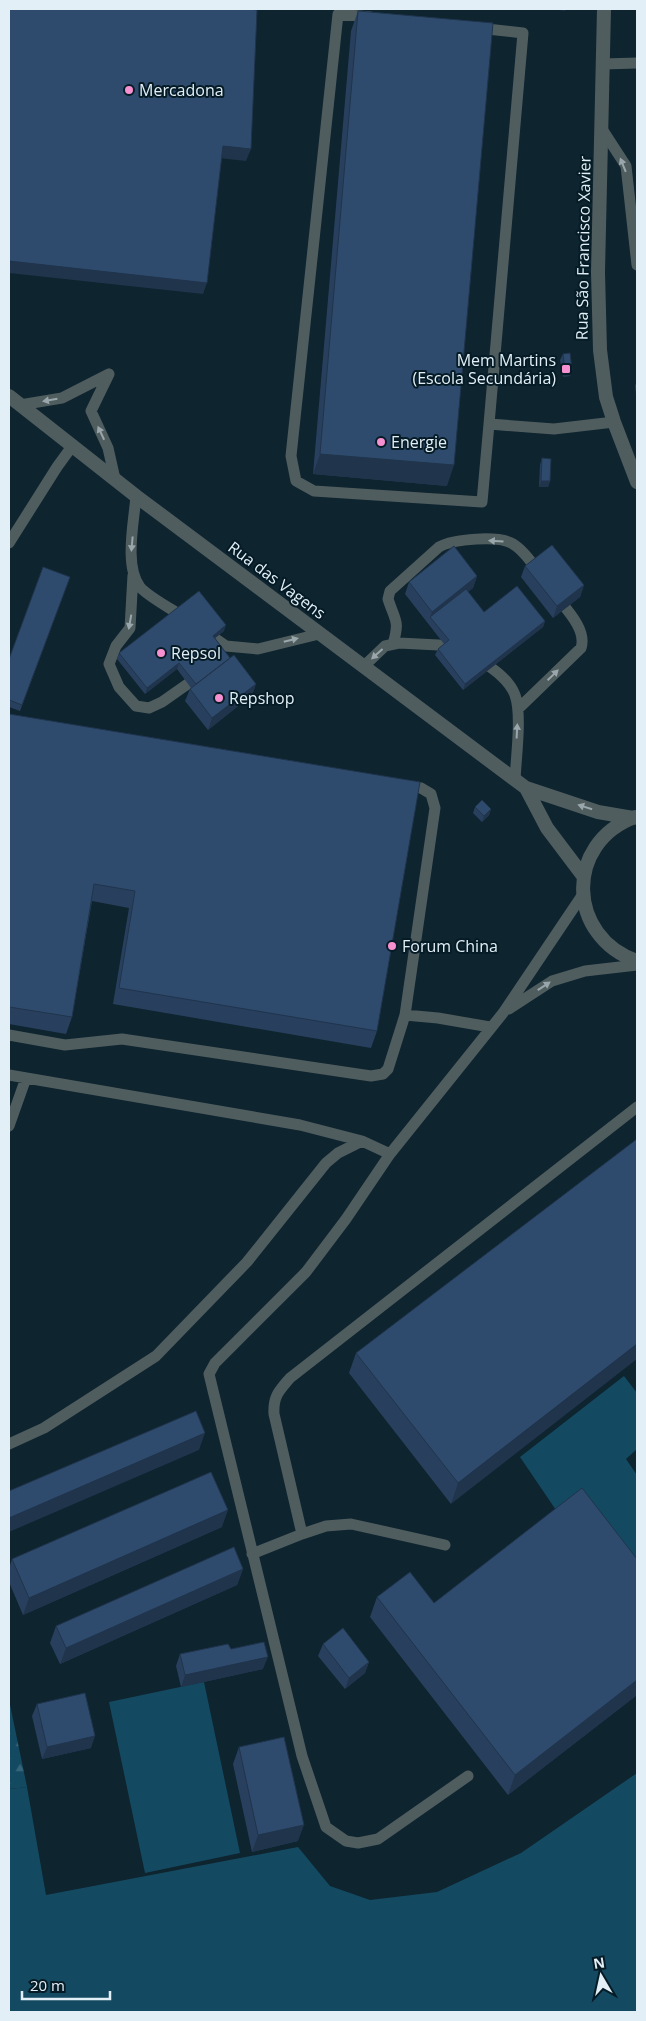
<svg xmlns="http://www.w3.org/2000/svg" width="646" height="2021" font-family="'Open Sans',sans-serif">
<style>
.green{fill:#144a61}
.forest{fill:url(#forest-firs)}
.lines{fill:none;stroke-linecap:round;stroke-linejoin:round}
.service{stroke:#505d5f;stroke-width:11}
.minor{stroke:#505d5f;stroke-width:14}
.tertiary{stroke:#505d5f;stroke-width:14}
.wall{fill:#28405e}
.shaded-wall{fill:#20344c}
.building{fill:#2e4b6d;stroke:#20344c}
.oneway{fill:#99a6ab}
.poi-dot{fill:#f690d0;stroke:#051b25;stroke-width:2}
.labels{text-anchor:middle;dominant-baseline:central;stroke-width:4;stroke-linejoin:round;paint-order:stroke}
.poi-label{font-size:16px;fill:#e2eff7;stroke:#051b25;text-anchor:start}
.street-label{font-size:16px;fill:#e2eff7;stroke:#051b25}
</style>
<defs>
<pattern id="forest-firs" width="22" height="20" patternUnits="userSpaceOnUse" patternTransform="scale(1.25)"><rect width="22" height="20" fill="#144a61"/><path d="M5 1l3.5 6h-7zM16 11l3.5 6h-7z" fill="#366478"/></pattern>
</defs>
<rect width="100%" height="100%" fill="#0e242f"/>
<!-- green -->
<path class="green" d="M624,1376L637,1393V1449L626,1459L637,1475V1581L558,1513L520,1457Z
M204,1682L240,1853L145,1873L109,1702Z
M637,1773V2012H9V1789L27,1787L46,1895L298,1847L330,1886L370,1900L437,1892L521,1853Z"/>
<!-- forest -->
<path class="forest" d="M9,1700L27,1787L9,1789Z"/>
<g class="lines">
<!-- service -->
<path class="service" d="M370,17L338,14L291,456L296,481L314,491L482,502L489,424
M478,28L523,33L489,424L554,429L614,422
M603,64L637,63
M602,129L626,166L637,265
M109,374L91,411L108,448L115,479
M20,405L62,398L109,374
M136,496C134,522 124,566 140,587C147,596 175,611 185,618
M9,543L57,467L73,445
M133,575L130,628L116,646L109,664L119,687L136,706L149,708L162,702L199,676
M203,630L226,646L258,649L319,634
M393,644C400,620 395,621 388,599L390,591L439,547C453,539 499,535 513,544C523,550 533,564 539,573
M480,660C493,669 509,679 515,695C522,714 516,758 515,780
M363,667L385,646L399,643L458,646
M518,709L581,648C587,630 567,610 556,596
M509,1009L552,981L585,971L637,965
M405,1015L438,1018L490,1027
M9,1035L65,1045L122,1039L371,1076L383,1074L388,1069L405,1015L435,808L431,794L421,788L403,785
M9,1075L300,1125L362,1141
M9,1126L26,1078
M9,1444L44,1428L156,1356L247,1262L326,1163L338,1153L362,1141L390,1154
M302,1534L274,1414C273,1396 279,1391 290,1378L637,1107
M252,1554L302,1534L326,1526L351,1524L445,1545
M468,1776L378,1839L358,1843L346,1841L326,1827L302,1756L209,1374L215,1363L306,1272L346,1219L390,1154L503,1013L583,894"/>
<!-- minor -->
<path class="minor" d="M604,9L598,272L600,350L606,397L614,422L637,482"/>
<!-- tertiary -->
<path class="tertiary" d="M9,396L136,496L526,788L598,812L633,818
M526,788L547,828L584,877
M635,817C564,843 567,937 637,961"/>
</g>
<!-- wall -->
<path class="wall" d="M358,11L447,486L313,474L351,31Z
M563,354L572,370L570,376L563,377L560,360Z
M637,380V402L635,386Z
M542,458L550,481L548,487H539L540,465Z
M525,566L584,585L580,597L553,618L521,577Z
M477,576L473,588L468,592L484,612L545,621L543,627L463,690L435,655L438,649L444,644L405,594L409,582Z
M70,577L20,711L9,707V659Z
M224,631L215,638L230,658L256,684L252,695L208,730L185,701L190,689L191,688L177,669L145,694L117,659L119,653Z
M9,714L377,1031L371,1048L113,1004L129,908L92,901L72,1017L66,1034L9,1024Z
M475,807L491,809L489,815L482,822L473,813Z
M637,1139L451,1504L349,1373L356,1353Z
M222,1527L23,1615L9,1582V1568L12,1559Z
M637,1559V1695L508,1795L370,1617L377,1597L434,1603Z
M243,1569L237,1585L60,1664L50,1643L56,1626Z
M323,1644L369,1662L365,1673L345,1689L318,1656Z
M231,1649L263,1669L181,1687L176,1666L180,1654Z
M37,1704L91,1748L42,1759L32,1716Z
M239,1747L298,1841L252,1852L233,1764Z"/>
<!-- shaded-wall -->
<path class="shaded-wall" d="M552,9H565V11Z
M223,146L251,149L246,161L219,158Z
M9,261L207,283L203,294L9,273Z
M565,370H572L570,376L563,377Z
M320,454L454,465L447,486L313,474Z
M541,481H550L548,487H539Z
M477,576L473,588L433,620L430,617L432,612Z
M584,585L580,597L553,618L557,606Z
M545,621L543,627L463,690L465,684Z
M226,625L224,631L210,642L213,636Z
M179,663L177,669L145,694L147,688Z
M256,684L252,695L208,730L212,718Z
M491,809L489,815L482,822L484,816Z
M637,1344V1359L451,1504L458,1483Z
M205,1433L199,1450L9,1532V1518Z
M228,1510L222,1527L23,1615L29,1598Z
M243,1569L237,1585L60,1664L66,1648Z
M268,1657L263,1669L181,1687L185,1675Z
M369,1662L365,1673L345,1689L349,1678Z
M637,1680V1695L508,1795L515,1775Z
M95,1736L91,1748L42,1759L47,1747Z
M304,1825L298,1841L252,1852L258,1835Z"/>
<!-- building -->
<path class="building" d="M9,9H249L257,10L251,149L223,146L207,283L9,261Z
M358,11L493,23L454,465L320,454Z
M570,353L572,370H565L563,354Z
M542,458L551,459L550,481H541Z
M552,545L584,585L557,606L525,566Z
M454,546L477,576L432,612L409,582Z
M43,567L70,577L22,705L9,700V659Z
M517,586L545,621L465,684L438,649L449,640L430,617L466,589L484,612Z
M199,591L226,625L213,636L230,658L196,684L179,663L147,688L119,653Z
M234,655L256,684L212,718L190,689Z
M9,714L420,782L377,1031L119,988L135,891L94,884L72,1017L9,1007Z
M482,800L491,809L484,816L475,807Z
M637,1139V1344L458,1483L356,1353Z
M196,1411L205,1433L9,1518V1491Z
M211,1472L228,1510L29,1598L12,1559Z
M582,1488L637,1559V1680L515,1775L377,1597L410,1572L434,1603Z
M234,1547L243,1569L66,1648L56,1626Z
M343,1628L369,1662L349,1678L323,1644Z
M264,1642L268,1657L185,1675L180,1654L228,1644L231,1649Z
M85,1693L95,1736L47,1747L37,1704Z
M284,1737L304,1825L258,1835L239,1747Z"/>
<!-- one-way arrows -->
<defs><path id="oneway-solid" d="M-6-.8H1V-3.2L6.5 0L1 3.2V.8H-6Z" transform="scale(1.25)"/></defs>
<g class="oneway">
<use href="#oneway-solid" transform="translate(623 165) rotate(-112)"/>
<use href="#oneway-solid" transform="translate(50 400) rotate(170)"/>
<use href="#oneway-solid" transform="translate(101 433) rotate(-115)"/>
<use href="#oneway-solid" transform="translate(496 541) rotate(-176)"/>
<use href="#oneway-solid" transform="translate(132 544) rotate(95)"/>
<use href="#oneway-solid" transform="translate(130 622) rotate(100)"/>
<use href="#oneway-solid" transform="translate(291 640) rotate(-14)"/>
<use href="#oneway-solid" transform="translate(377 654) rotate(138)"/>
<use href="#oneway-solid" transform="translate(553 675) rotate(-44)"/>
<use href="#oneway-solid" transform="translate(517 731) rotate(-87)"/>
<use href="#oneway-solid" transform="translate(585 807) rotate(-162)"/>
<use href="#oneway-solid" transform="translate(544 986) rotate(-33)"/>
</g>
<!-- markers -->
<g class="poi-dot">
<circle cx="129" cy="90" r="5"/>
<rect x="561" y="364" width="10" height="10" rx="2.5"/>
<circle cx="381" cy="442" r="5"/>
<circle cx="161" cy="653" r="5"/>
<circle cx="219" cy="698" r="5"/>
<circle cx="392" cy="946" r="5"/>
</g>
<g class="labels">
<!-- poi labels -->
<g class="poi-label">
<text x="139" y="90">Mercadona</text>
<text x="556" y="360" text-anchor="end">Mem Martins<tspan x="556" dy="18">(Escola Secundária)</tspan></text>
<text x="391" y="442">Energie</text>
<text x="171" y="653">Repsol</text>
<text x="229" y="698">Repshop</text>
<text x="402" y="946">Forum China</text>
</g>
<!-- street labels -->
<g class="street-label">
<text transform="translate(583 248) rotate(-89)">Rua São Francisco Xavier</text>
<text transform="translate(277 580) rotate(37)">Rua das Vagens</text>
</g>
</g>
<!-- border -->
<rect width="646" height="2021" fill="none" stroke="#e2eff7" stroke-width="20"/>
<!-- north arrow -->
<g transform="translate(601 1976) rotate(351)" stroke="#051b25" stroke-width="4" paint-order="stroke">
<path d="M0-4L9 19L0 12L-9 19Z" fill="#e2eff7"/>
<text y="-8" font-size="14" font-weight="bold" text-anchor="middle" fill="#e2eff7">N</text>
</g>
<!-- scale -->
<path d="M22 1991v8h88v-8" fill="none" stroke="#e2eff7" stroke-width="2.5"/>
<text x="30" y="1991" font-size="15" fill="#e2eff7" stroke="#051b25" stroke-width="4" paint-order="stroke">20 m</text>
</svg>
